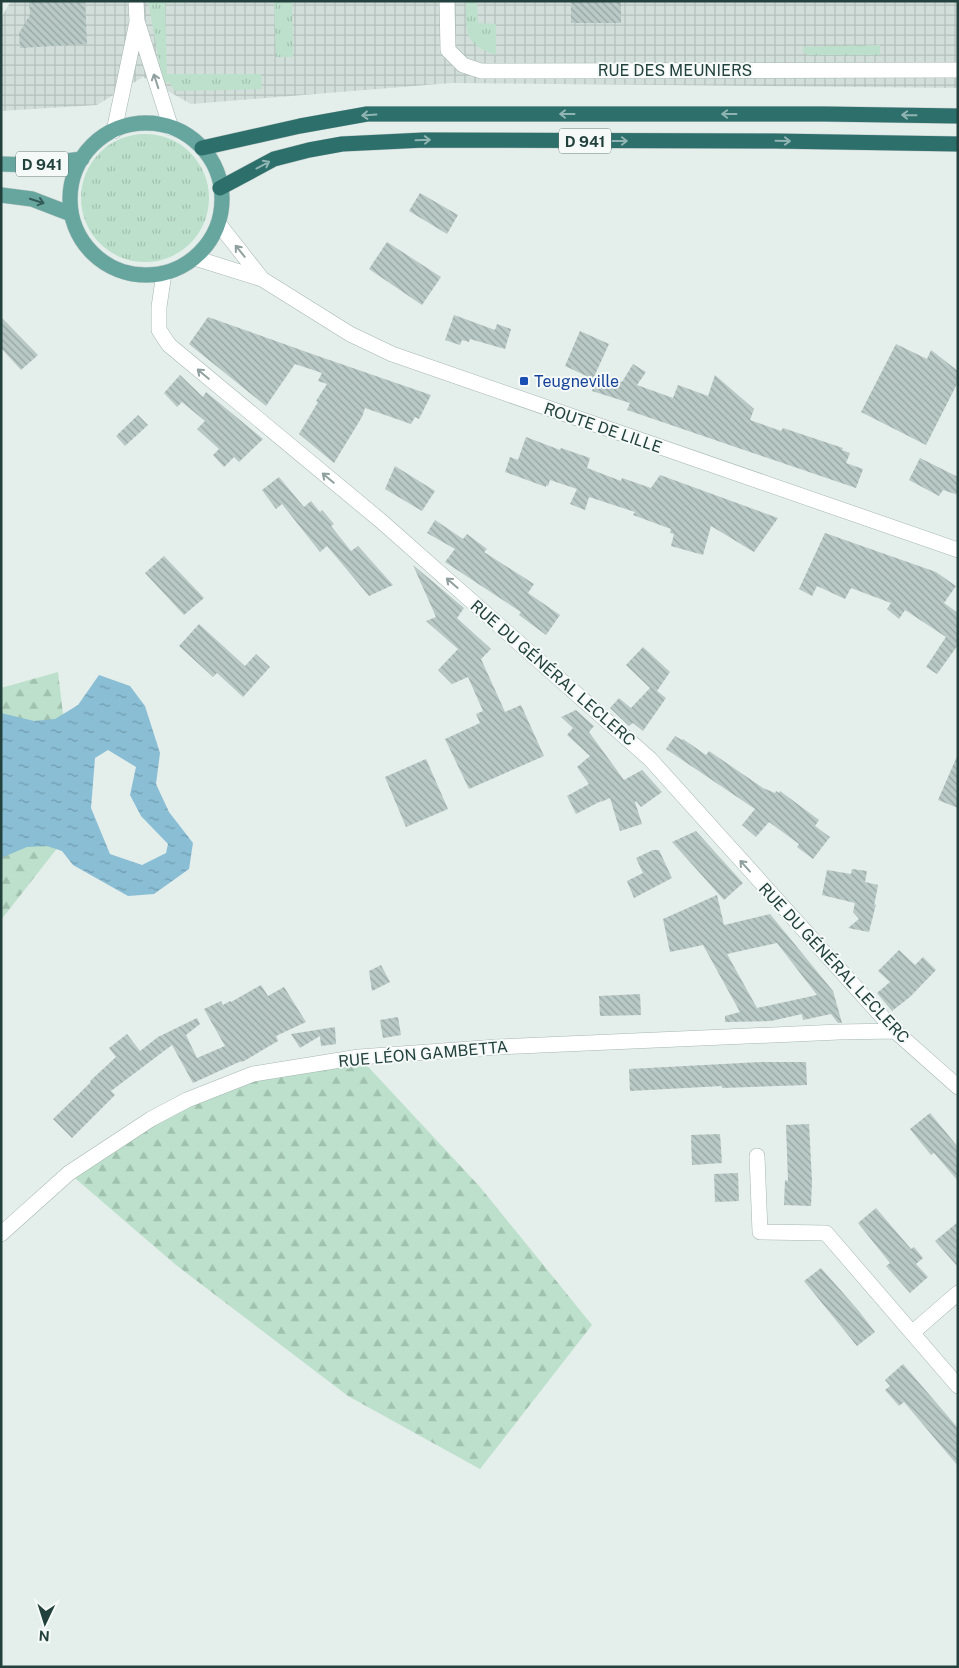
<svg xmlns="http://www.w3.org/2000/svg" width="959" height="1668" font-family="'Public Sans',sans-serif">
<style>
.industrial{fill:url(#industrial-grid)}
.grass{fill:url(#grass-tufts)}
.forest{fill:url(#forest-firs)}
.water{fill:url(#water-ripples);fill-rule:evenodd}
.building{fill:url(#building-back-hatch);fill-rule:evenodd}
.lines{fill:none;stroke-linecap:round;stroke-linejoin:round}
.street-casing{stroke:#a6b7b3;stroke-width:16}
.primary-casing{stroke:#c1cac9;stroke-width:16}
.highway-casing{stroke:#c1cac9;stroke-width:16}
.street{stroke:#fff;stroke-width:15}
.primary{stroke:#66a69f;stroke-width:15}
.highway{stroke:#2c6f6b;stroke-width:15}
.oneway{stroke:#90a09e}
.oneway2{stroke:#90b4b2}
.oneway3{stroke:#335a56}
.transit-dot{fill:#1a4fb4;stroke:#f5faf8;stroke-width:2}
.labels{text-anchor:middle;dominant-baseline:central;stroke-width:4;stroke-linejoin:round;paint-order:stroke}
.shield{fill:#f5faf8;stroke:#617875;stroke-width:1}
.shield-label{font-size:15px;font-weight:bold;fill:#22413d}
.street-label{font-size:16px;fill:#22413d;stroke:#f5faf8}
.transit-label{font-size:16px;fill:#164399;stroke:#f5faf8;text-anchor:start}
</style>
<defs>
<pattern id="industrial-grid" width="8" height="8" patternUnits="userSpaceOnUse" patternTransform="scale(1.25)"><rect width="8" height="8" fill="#d2deda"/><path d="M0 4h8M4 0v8" fill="none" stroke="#b4c0bc"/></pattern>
<pattern id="grass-tufts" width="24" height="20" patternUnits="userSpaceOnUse" patternTransform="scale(1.25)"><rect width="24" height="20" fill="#bce0cb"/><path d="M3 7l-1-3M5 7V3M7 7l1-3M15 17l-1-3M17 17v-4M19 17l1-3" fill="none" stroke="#a1c1af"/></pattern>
<pattern id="forest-firs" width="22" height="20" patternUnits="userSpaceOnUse" patternTransform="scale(1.25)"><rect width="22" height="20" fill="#bce0cb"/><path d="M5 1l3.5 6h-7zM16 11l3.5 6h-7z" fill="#a1c1af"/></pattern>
<pattern id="water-ripples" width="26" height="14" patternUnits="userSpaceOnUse" patternTransform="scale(1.25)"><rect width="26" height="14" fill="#8abed5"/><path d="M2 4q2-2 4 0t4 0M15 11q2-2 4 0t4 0" fill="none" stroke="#709cae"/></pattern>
<pattern id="building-back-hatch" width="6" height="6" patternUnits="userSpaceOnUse" patternTransform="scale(1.25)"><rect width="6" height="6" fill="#b9c9c5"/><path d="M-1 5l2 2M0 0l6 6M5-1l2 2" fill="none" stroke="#96a5a1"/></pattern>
</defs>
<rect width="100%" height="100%" fill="#e4eeeb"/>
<!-- industrial -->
<path class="industrial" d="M11,1H958V88L451,83L191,104L143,77L97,105L1,111V18Z"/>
<!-- grass -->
<path class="grass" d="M148,1H200L165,3L167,74H261L262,89L175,91L169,82H163Z
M274,1H292L293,57H276Z
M466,1H477L478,23L496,24V55C463,44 466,32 466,1Z
M880,45V55H808L803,52V47Z
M81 198a64 64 0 1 1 128 0a64 64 0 1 1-128 0Z"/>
<!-- forest -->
<path class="forest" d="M58,672L76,824L1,920V688Z
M359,1057L480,1187L592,1325L480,1469L348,1396L176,1265L69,1173L151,1119L253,1074Z"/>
<!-- water -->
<path class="water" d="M99,675L130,686L145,706L160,753L156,784L169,812L193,843L189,869L154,894L128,896L73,865L62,851L47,846L27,847L1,858V713L34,721L55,719L78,705ZM108,750L136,767L130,795L141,816L168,844L166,853L142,865L110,854L91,808L95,758Z"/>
<!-- building -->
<path class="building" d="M29,1H85L87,44L20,48L19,33L30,15Z
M571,1H621V23H571Z
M420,193L458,215L447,234L409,211Z
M387,242L441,277L422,305L369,269Z
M454,315L495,330L497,324L511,329L505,349L470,339L469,342L462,340L460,345L445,340Z
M1,317L38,355L21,370L1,348Z
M208,317L312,354L431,395L419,419L415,417L411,424L365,408L362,417L334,463L299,434L318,402L316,401L327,384L318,381L322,373L295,364L266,406L189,344Z
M580,331L609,344L593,379L565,366Z
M896,344L927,359L931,350L958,371V382L926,445L861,412Z
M633,364L646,372L637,385L673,398L678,385L708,396L715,375L754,409L750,420L781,431L783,428L843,448L842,450L850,453L846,463L863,469L856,488L627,410L630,403L592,391L598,374L622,382Z
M180,375L203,397L206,392L263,439L239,462L234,457L224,467L213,455L219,449L197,429L205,421L182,402L177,407L164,393Z
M138,415L148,425L125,446L116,436Z
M526,437L560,450L561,448L590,458L587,468L621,481L622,478L651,488L660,475L778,518L754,552L711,526L703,555L671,546L674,534L670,533L671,529L633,515L635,512L589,497L585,510L570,504L577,489L550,480L548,486L546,485V487L505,472L510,457L518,460Z
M920,458L958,477V495L943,490L939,496L909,480Z
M395,466L435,491L422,511L385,489Z
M279,477L304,507L311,501L320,512L322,510L334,524L331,526L351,551L358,546L393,585L369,596L327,546L320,552L282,504L276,509L262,490Z
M435,520L463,539L467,534L487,549L484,552L534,584L528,593L560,615L546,635L519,615L521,612L445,562L455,549L427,533Z
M825,533L936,572L956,586L944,603L958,613V645L937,674L926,667L946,637L905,610L899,619L887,609L891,603L851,588L845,599L817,586L812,596L799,589Z
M164,556L204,598L184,615L145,573Z
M413,565L464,608L457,618L491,649L481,659L505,712L521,705L544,756L469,789L445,739L480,723L476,714L483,711L468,677L452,684L438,670L458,649L426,621L436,617Z
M199,624L245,666L256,654L270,667L243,697L217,673L213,677L179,646Z
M643,647L670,672L657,691L666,698L643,731L633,723L629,726L610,708L619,698L631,708L650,688L626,665Z
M576,710L594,726L589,732L624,780L642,770L662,792L641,807L636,801L635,802L642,824L620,831L610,798L601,802V801L576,814L567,796L589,784L577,767L590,756L567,735L573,728L561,717Z
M675,736L682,740L683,739L706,755L709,751L763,788L775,793L776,791L779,793L780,791L819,820L815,826L830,837L813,859L797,847L799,844L769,822L756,837L742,825L755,809L666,749Z
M958,754V808L938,800Z
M426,759L448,809L406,827L385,777Z
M696,831L743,883L724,900L672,842Z
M653,850H659L672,878L634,898L627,881L643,873L636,858Z
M852,869L867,871L865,882L878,885L874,906L876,904L869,932L848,928L859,919L853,912L855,903L822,895L827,870L851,874Z
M717,895L724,925L770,914L833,991L842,1023H838L831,1014L803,1020L802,1014L771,1021L725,1022V1016L740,1012L703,945L670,952L663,919ZM777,943L817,995L757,1008L727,954Z
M899,950L915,965L923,957L936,970L910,997L892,1011L877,993L890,982L878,971Z
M381,965L390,982L372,991L369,971Z
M261,985L268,996L284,987L306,1022L276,1036L278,1041L244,1061L239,1062L193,1083L172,1045L111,1091L115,1095L72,1138L53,1119L91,1082L90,1081L116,1057L109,1048L127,1034L140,1051L158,1037L197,1018L200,1024L186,1035L197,1058L225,1046L204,1009L221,1001L223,1005L230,1001L231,1002Z
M640,994L641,1015L600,1016L599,996Z
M398,1017L401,1035L383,1038L380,1020Z
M335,1027L336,1044L321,1046L320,1036L300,1048L291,1034Z
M761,1062H806L807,1085L722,1088V1086L630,1091L629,1069Z
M930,1113L958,1147V1181L934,1153L931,1155L910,1129Z
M809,1124L812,1181L811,1206L784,1205L785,1180L788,1181L786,1125Z
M720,1134L722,1163L692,1165L691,1135Z
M738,1173L739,1201L715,1202L714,1174Z
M876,1208L911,1249L914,1247L923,1258L916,1264L928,1277L910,1293L886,1266L890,1263L858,1223Z
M958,1222V1267L935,1241Z
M821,1268L858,1310L875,1332L857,1346L804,1281Z
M903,1364L958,1428V1466L904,1402L899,1406L885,1390L890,1386L885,1380Z"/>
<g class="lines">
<!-- street casing -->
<g class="street-casing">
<path id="street" d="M136,1L137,21L171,128
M447,1L448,50L463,65L481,71L958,70
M114,131L137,22
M218,223L262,279
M195,258L262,279L350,334L392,354L958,550
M164,273L159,307V330L169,345L381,521L650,759L895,1031L958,1087
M757,1156L760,1232L826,1233L958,1386
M1,1234L69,1173L151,1119L187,1100L253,1074L359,1057L498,1047L839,1032L895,1031
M913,1332L958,1293"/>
</g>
<!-- primary casing -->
<g class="primary-casing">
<path id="primary" d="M70 199a76 76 0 1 1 152 0a76 76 0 1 1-152 0Z
M1,164L33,165L82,159
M1,195L32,199L71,214"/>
</g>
<!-- highway casing -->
<g class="highway-casing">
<path id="highway" d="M202,148L300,126L367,114H825L958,116
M220,188L274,159L309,150L342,144L424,140L775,141L958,144"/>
</g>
<!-- street -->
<use href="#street" class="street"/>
<!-- primary -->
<use href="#primary" class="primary"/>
<!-- highway -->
<use href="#highway" class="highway"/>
</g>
<!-- one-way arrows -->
<defs><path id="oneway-shaft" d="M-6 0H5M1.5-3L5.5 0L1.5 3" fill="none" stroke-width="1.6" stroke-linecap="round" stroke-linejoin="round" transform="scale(1.25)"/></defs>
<g class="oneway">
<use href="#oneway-shaft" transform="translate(156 81) rotate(-108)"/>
<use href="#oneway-shaft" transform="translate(240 251) rotate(-129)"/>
<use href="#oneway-shaft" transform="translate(203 374) rotate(-140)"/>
<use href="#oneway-shaft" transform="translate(328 478) rotate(-140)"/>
<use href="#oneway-shaft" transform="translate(452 583) rotate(-139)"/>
<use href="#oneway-shaft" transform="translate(745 866) rotate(-132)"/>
</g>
<g class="oneway2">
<use href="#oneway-shaft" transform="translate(567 114) rotate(180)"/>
<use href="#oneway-shaft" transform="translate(729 114) rotate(180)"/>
<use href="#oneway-shaft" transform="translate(369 115) rotate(176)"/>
<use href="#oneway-shaft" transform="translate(909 115) rotate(-179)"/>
<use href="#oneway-shaft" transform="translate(423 140) rotate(-2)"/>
<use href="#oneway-shaft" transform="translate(620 141)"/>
<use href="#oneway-shaft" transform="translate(783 141) rotate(1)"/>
<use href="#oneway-shaft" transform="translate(263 165) rotate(-28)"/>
</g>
<use class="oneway3" href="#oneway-shaft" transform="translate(37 201) rotate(18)"/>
<!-- markers -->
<rect class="transit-dot" x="519" y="376" width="10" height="10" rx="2.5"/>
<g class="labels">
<!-- shield labels -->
<g class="shield">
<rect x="559" y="128.5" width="52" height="25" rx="4"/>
<rect x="16" y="151.5" width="52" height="25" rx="4"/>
</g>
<g class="shield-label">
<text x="585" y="141">D 941</text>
<text x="42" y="164">D 941</text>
</g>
<!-- street labels -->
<g class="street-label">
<text x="675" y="70">RUE DES MEUNIERS</text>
<text transform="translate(603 428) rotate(19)">ROUTE DE LILLE</text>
<text transform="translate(553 673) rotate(41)">RUE DU GÉNÉRAL LECLERC</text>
<text transform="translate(834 963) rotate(47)">RUE DU GÉNÉRAL LECLERC</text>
<text transform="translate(423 1054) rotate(-5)">RUE LÉON GAMBETTA</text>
</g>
<!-- transit labels -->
<g class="transit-label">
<text x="534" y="381">Teugneville</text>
</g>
</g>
<!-- border -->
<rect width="959" height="1668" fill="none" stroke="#22413d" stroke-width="5"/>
<!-- north arrow -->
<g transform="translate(45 1623) rotate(184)" stroke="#f5faf8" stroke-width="4" paint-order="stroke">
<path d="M0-4L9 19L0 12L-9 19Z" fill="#22413d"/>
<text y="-8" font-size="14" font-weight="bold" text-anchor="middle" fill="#22413d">N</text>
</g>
</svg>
